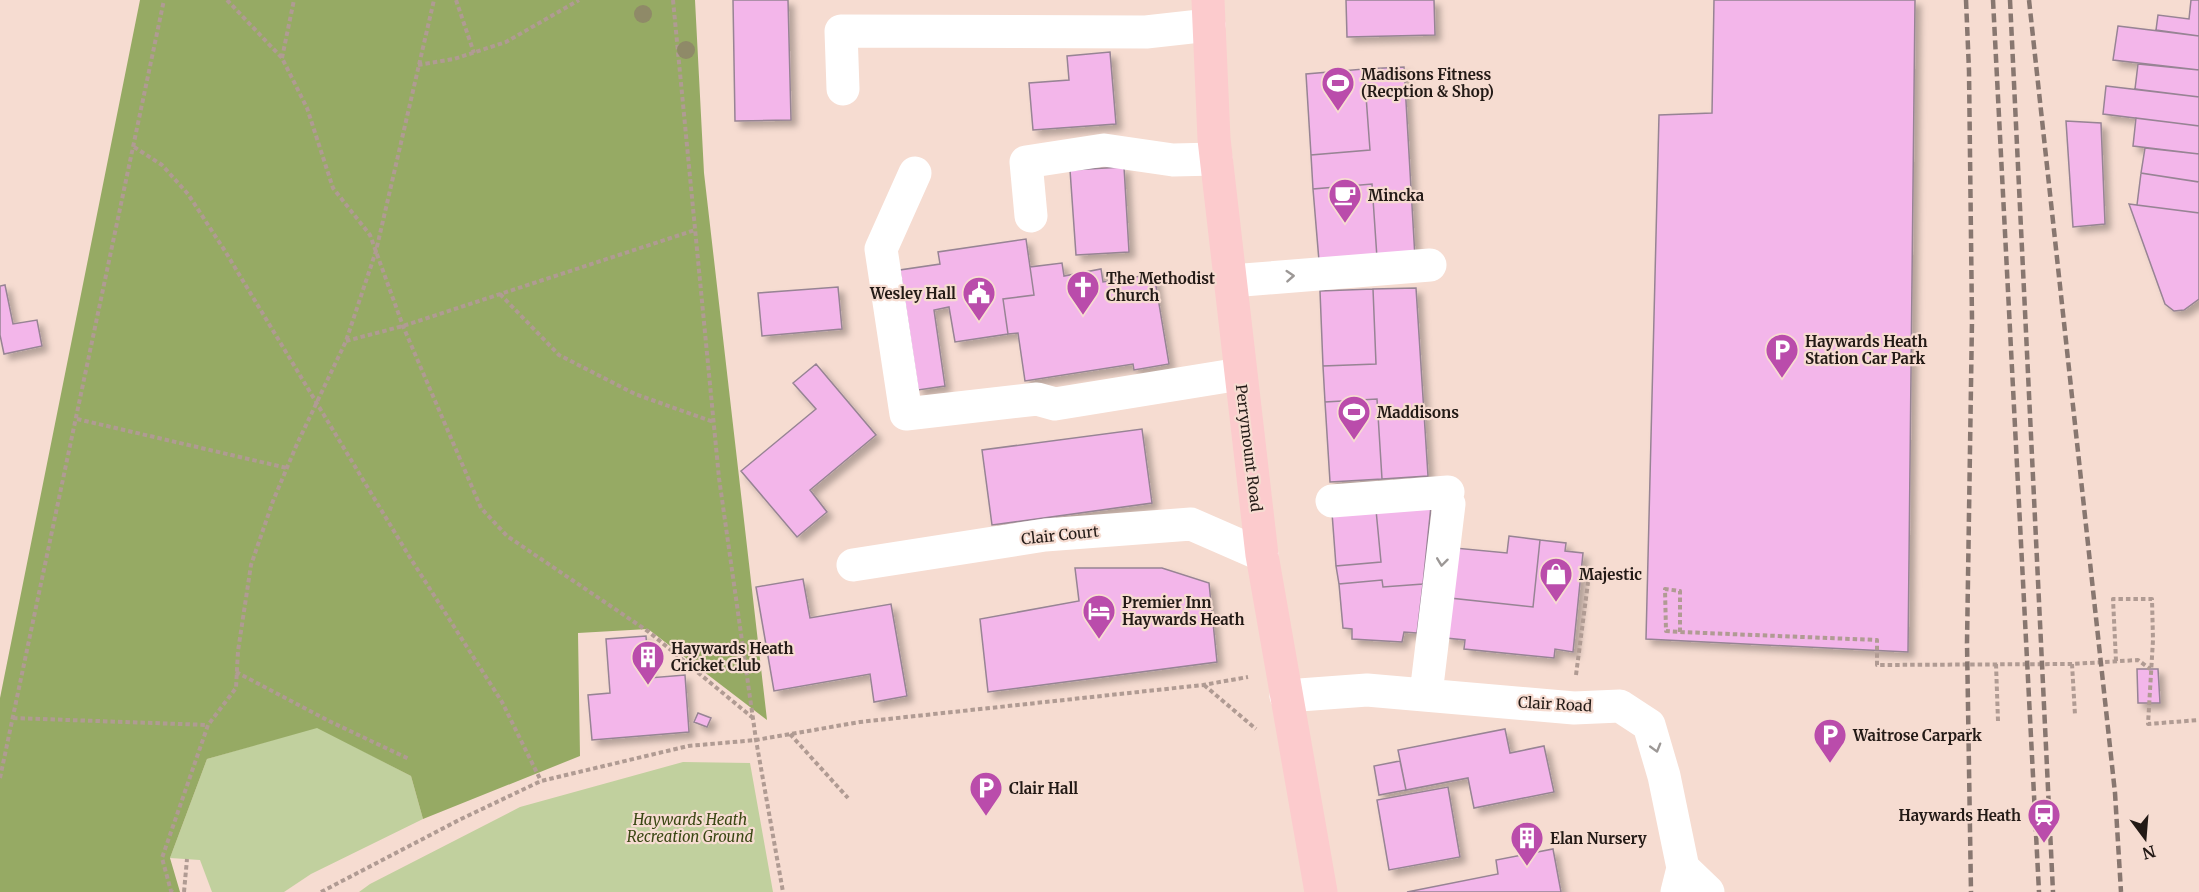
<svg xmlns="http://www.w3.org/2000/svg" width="2199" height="892" font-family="Merriweather,serif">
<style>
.green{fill:#c1d09e}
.forest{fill:#96aa64}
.building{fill:#f3b6ea;stroke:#978494;stroke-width:1.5;filter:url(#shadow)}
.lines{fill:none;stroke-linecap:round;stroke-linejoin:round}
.path{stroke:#b09b93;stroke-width:4;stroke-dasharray:4.5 3;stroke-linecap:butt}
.minor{stroke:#fff;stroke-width:33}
.major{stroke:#fccbcd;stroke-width:33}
.rail{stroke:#887770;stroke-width:4.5;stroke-dasharray:9 4.5;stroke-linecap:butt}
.tree{fill:#8f8a68}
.oneway{stroke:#9c9896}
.labels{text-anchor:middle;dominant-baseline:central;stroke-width:4.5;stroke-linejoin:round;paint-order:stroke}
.poi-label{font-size:15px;font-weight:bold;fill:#231a16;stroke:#f6dcd1;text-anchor:start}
.street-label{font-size:15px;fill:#231a16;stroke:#f6dcd1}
.park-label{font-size:15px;font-style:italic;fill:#3a4713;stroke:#f6dcd1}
</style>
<defs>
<filter id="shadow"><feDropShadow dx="5.5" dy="5.5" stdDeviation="3" flood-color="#0004"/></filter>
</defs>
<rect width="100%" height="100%" fill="#f6dcd1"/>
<!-- green -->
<path class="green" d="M317,727L411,776L423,819L311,874L284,892H212L200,860L170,858L207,759Z
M683,762L750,763L773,892H359L370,884L520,807Z"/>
<!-- forest -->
<path class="forest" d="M140,0H695L704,173L767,720L648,629L578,633L580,756L423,819L411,776L317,728L207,759L170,858L180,892H0V698Z"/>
<!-- building -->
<path class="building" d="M733,0H788L791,120L735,121Z
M1346,0H1434L1435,35L1347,37Z
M1714,0H1915L1908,652L1646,639L1659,115L1712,113Z
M2191,0H2199V36L2156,30L2158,15L2189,19Z
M2118,26L2199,36V70L2113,60Z
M1110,52L1116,124L1033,130L1029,83L1069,80L1067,56Z
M2138,64L2199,70V97L2135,89Z
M1404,67L1415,258H1377L1372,184L1313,189L1311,155L1370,150L1364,69Z
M1364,69L1370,150L1311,155L1306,74Z
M2106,86L2199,97V126L2103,114Z
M2136,118L2199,126V154L2133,146Z
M2066,121L2101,123L2105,224L2073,227Z
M2145,148L2199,154V182L2141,173Z
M1124,167L1129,252L1076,255L1070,170Z
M2141,173L2199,182V213L2137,205Z
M1372,184L1377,258L1319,261L1313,189Z
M2129,204L2199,213V299L2184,310L2174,311L2165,304Z
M1026,239L1034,295L1003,299L1008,334L955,342L949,307L934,310L945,386L918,390L900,270L940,264L938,252Z
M1062,263L1064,276L1101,269L1103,282L1154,274L1169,364L1134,370L1133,364L1025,381L1018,333L1008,334L1003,299L1034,295L1030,267Z
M5,285L13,324L37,320L42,346L4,354L0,335V286Z
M838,287L842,329L762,336L758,293Z
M1416,288L1428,476L1382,479L1377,399L1325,402L1323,366L1376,364L1373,289Z
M1373,289L1376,364L1323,366L1320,291Z
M816,364L876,435L810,490L827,512L797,537L741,471L816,409L793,383Z
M1377,399L1382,479L1330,482L1325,402Z
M1142,429L1152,503L992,525L982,450Z
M1431,506L1423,584L1383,587L1382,580L1339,584L1336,566L1381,562L1376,510Z
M1376,510L1381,562L1336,566L1332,513Z
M1509,536L1540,540L1533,607L1450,598L1455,548L1507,553Z
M1540,540L1566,543L1565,551L1583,553L1573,652L1555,649L1554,658L1464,649L1465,640L1446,638L1450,598L1533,607Z
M1075,568H1162L1209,583L1217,662L988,692L980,619L1079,601Z
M803,579L810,618L891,604L907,696L874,702L870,674L774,691L756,587Z
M1382,580L1383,587L1423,584L1417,633L1404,632L1402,642L1352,639V629L1343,628L1339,584Z
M646,636L649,678L685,675L689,732L592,740L588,695L610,693L606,639Z
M2137,669H2158L2160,703H2138Z
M698,713L711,718L707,727L694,722Z
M1505,729L1510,753L1544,746L1554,792L1474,808L1468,778L1406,790L1398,750Z
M1400,761L1406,790L1379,795L1374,766Z
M1448,787L1460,857L1389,870L1377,800Z
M1553,849L1561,892H1407L1498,874L1496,860Z"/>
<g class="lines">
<!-- path -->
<path class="path" d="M227,0L282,58L307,108L333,188L370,235L403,326L481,508L507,536L649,632L753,718
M456,0L474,53
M673,0L719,478L756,740L783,892
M282,58L294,0
M418,65L454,59L506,42L579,0
M134,147L162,165L188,194L225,251L409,556L502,702L541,781
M500,294L559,355L635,394L714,422
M346,341L403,326L695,230
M77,419L287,468
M1680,632V591L1665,589L1666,631L1680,632L1877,640V665L2072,664L2138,660L2150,669
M2116,661L2113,599H2152L2153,640L2148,724L2199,720
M1996,664L1998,721
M2072,664L2075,715
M236,672L329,721L409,759
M1576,675L1590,567
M1204,685L1256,729
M13,718L208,725
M790,734L848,798
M0,778L164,0
M173,892L171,891L162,858L208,725L236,688L238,651L251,565L273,501L297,444L346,341L376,251L434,0
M184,892L187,859
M321,892L461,819L541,781L688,746L756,740L860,722L1203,685L1248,677"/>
<!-- minor -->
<path class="minor" d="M843,89L841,31L1146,32L1209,25
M915,173L881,249L906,414L1037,399L1055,404L1240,374
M1031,216L1026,162L1104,150L1173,160L1216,159
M1231,281L1430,265
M1332,501L1448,492
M853,565L1045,535L1191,524L1262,555
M1426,694L1449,504
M1286,696L1367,690L1574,708L1620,706L1649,725L1664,776L1683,868L1677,892
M1683,868L1708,892"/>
<!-- major -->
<path class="major" d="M1208,0L1214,139L1262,555L1321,892"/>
<!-- rail -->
<path class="rail" d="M1966,0L1969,71L1972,320L1967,643L1971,892
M1993,0L2039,892
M2010,0L2053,892
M2029,0L2115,793L2121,892"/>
</g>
<!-- trees -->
<g class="tree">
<circle cx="643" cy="14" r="9"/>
<circle cx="686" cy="50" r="9"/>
</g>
<!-- one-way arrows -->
<defs><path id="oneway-chevron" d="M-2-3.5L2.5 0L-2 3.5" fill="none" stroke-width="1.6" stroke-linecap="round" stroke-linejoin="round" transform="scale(1.5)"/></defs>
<g class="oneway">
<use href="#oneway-chevron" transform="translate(1290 276) rotate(-4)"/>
<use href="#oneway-chevron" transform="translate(1442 562) rotate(97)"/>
<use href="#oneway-chevron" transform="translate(1656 748) rotate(74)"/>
</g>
<!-- icons -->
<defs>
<g id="stadium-pin" transform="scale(1.725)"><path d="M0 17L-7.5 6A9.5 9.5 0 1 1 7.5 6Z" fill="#ba4cab" stroke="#f6dcd1"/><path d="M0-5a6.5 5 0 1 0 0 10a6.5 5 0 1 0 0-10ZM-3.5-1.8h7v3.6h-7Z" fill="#fff"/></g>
<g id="cafe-pin" transform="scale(1.725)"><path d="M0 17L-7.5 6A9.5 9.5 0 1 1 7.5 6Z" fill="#ba4cab" stroke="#f6dcd1"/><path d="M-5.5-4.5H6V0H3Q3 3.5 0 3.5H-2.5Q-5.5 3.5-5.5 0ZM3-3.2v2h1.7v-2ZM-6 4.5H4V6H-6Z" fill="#fff"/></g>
<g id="church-pin" transform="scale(1.725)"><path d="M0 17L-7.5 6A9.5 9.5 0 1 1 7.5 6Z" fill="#ba4cab" stroke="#f6dcd1"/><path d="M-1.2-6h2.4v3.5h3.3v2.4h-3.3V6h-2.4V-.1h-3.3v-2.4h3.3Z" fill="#fff"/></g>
<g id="civic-pin" transform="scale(1.725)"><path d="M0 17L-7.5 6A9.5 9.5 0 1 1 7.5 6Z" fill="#ba4cab" stroke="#f6dcd1"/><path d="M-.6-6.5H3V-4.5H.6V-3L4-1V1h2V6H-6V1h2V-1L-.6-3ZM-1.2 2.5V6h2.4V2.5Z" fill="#fff"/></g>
<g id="parking-pin" transform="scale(1.725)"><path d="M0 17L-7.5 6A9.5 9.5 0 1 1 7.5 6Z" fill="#ba4cab" stroke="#f6dcd1"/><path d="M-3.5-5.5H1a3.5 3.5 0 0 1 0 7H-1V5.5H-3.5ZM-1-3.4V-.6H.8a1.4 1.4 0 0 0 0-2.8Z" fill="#fff"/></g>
<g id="shop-pin" transform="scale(1.725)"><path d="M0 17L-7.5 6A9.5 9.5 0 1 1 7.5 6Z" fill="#ba4cab" stroke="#f6dcd1"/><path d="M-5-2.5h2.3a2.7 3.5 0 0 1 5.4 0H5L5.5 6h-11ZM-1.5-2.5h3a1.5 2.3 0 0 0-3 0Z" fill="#fff"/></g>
<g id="hotel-pin" transform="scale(1.725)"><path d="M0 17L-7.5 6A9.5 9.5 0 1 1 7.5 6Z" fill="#ba4cab" stroke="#f6dcd1"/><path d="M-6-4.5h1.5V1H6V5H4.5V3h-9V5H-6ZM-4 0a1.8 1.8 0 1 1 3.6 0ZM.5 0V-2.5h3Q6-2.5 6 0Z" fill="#fff"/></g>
<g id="building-pin" transform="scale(1.725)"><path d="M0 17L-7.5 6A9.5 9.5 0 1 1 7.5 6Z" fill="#ba4cab" stroke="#f6dcd1"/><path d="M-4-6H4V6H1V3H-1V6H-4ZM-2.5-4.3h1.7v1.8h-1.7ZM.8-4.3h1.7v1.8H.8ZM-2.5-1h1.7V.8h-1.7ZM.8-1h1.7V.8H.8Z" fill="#fff"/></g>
<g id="station-pin" transform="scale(1.725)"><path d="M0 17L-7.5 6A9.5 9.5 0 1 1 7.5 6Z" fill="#ba4cab" stroke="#f6dcd1"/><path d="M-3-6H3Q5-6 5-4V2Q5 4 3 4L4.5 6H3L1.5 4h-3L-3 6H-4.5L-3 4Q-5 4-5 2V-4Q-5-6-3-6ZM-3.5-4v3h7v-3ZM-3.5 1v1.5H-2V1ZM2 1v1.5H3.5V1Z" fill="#fff"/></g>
</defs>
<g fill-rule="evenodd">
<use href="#stadium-pin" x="1338" y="83"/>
<use href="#cafe-pin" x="1345" y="195"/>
<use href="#church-pin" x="1083" y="287"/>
<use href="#civic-pin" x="979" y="293"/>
<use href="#parking-pin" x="1782" y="350"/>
<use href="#stadium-pin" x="1354" y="412"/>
<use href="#shop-pin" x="1556" y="574"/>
<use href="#hotel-pin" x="1099" y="611"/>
<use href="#building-pin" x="648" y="657"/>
<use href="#parking-pin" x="1830" y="735"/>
<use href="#parking-pin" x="986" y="788"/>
<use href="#station-pin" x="2044" y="815"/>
<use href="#building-pin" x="1527" y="838"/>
</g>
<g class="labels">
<!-- poi labels -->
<g class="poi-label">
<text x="1361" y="74">Madisons Fitness<tspan x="1361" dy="17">(Recption &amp; Shop)</tspan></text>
<text x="1368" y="195">Mincka</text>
<text x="1106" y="278">The Methodist<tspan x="1106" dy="17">Church</tspan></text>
<text x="956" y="293" text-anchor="end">Wesley Hall</text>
<text x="1805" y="341">Haywards Heath<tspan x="1805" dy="17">Station Car Park</tspan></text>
<text x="1377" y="412">Maddisons</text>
<text x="1579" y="574">Majestic</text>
<text x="1122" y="602">Premier Inn<tspan x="1122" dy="17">Haywards Heath</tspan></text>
<text x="671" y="648">Haywards Heath<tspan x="671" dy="17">Cricket Club</tspan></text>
<text x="1853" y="735">Waitrose Carpark</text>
<text x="1009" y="788">Clair Hall</text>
<text x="2021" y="815" text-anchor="end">Haywards Heath</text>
<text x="1550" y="838">Elan Nursery</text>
</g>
<!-- street labels -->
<g class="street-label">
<text transform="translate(1249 448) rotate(83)">Perrymount Road</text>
<text transform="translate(1060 535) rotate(-6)">Clair Court</text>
<text transform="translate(1555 704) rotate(3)">Clair Road</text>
</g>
<!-- park labels -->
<g class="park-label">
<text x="690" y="819">Haywards Heath<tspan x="690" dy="17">Recreation Ground</tspan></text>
</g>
</g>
<!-- north arrow -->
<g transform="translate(2145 838) rotate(164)" stroke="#f6dcd1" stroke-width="4.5" paint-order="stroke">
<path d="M0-4.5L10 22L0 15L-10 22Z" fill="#231a16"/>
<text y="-9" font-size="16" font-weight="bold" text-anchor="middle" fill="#231a16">N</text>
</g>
</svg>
